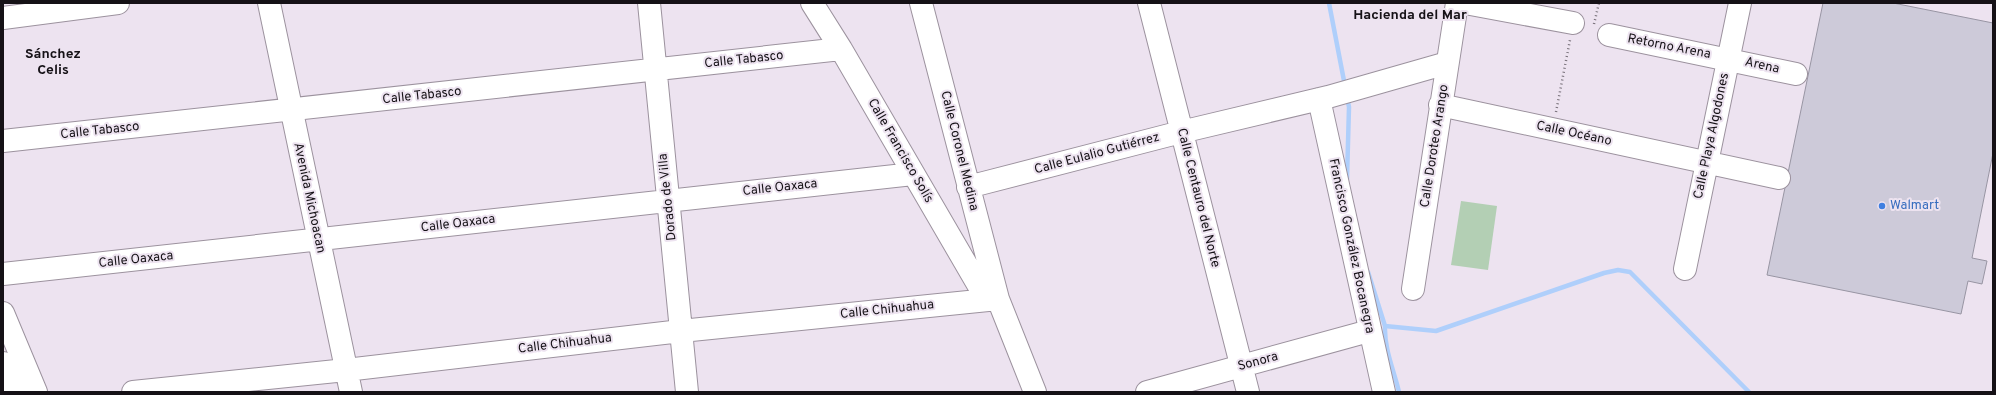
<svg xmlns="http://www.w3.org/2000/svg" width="1996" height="395" font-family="Overpass,sans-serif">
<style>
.green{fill:#b3cfb4}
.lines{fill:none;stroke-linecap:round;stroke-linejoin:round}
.stream{stroke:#afcffb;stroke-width:4.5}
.building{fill:#cdcad9;stroke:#9895a3}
.minor-casing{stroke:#9c929e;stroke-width:24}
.path{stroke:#777079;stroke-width:2.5;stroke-dasharray:1 3;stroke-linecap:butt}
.minor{stroke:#fff;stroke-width:22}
.shop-dot{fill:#3f7fe0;stroke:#ede3f0;stroke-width:1.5}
.labels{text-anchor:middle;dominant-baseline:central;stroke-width:4;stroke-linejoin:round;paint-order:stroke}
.street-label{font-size:13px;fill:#151116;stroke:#ede3f0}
.shop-label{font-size:13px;fill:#366cbe;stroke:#ede3f0;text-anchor:start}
.neighbourhood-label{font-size:14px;font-weight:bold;fill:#151116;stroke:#ede3f0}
</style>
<rect width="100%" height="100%" fill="#ede3f0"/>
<!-- green -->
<path class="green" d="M1461,201L1497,206L1488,270L1451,265Z"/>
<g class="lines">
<!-- stream -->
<path class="stream" d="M1329,3L1345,86
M1347,97L1349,107L1347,179
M1368,272L1385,326L1436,331L1604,273L1618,270L1630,272L1749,392
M1385,326C1384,348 1394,371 1399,392"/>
</g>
<!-- building -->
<path class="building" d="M1823,3H1893L1993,23V153L1972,258L1987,261L1982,284L1968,281L1961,314L1767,275Z"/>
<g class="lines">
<!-- minor casing -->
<g class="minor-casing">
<path id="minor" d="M269,3L351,392
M649,3L687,392
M812,3L841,49L987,300
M921,3L998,299L1035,392
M1149,3L1248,392
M1465,3L1573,23
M3,18L118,3
M1609,35L1796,74
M1319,99L1384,392
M1440,105L1779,178
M3,141L841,49
M968,187L1181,132L1328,97L1447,63
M1685,269L1740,3
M3,274L913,174
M1413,289L1457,3
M3,313L36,392
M3,363L15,392
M133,392L346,370L681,331L998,299
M1147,392L1369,331"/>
</g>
<!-- path -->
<path class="path" d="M1594,24L1599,3
M1556,112L1570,40"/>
<!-- minor -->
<use href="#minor" class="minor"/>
</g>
<!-- markers -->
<circle class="shop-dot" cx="1882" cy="206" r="4"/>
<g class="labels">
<!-- street labels -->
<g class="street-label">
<text transform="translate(1669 47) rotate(11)">Retorno Arena</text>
<text transform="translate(744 60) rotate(-6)">Calle Tabasco</text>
<text transform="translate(1762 66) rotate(13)">Arena</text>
<text transform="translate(422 96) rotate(-6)">Calle Tabasco</text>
<text transform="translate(100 131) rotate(-6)">Calle Tabasco</text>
<text transform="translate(1574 134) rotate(12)">Calle Océano</text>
<text transform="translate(1712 136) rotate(-78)">Calle Playa Algodones</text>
<text transform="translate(1435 146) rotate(-81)">Calle Doroteo Arango</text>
<text transform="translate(900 151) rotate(60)">Calle Francisco Solís</text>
<text transform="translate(959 151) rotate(76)">Calle Coronel Medina</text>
<text transform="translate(1097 154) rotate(-15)">Calle Eulalio Gutiérrez</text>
<text transform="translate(780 188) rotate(-6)">Calle Oaxaca</text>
<text transform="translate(668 197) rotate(-96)">Dorado de Villa</text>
<text transform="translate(309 198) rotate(78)">Avenida Michoacan</text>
<text transform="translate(1198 198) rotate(76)">Calle Centauro del Norte</text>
<text transform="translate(458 224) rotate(-7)">Calle Oaxaca</text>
<text transform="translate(1351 246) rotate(78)">Francisco González Bocanegra</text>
<text transform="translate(136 260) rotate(-6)">Calle Oaxaca</text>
<text transform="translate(887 310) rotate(-6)">Calle Chihuahua</text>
<text transform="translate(565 344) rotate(-7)">Calle Chihuahua</text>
<text transform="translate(1258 362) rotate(-15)">Sonora</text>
</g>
<!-- shop labels -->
<g class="shop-label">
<text x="1890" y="206">Walmart</text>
</g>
<!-- neighbourhood labels -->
<g class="neighbourhood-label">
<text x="1410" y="15">Hacienda del Mar</text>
<text x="53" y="54">Sánchez<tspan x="53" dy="16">Celis</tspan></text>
</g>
</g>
<!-- border -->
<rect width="1996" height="395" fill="none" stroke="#151116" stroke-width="8"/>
</svg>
